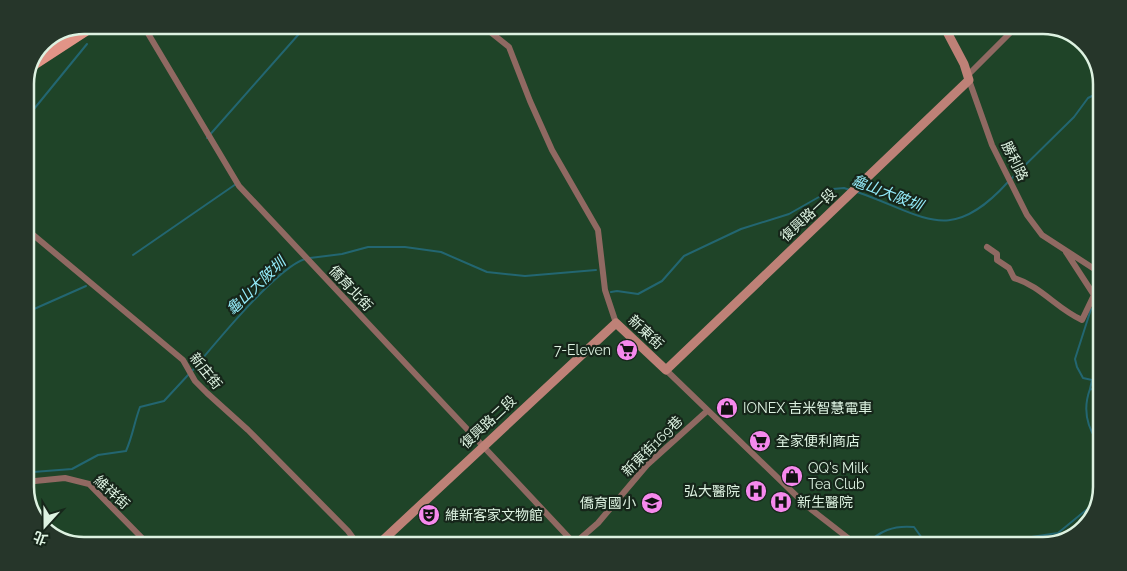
<svg xmlns="http://www.w3.org/2000/svg" width="1127" height="571" font-family="Raleway,'Noto Sans TC',sans-serif">
<style>
.lines{fill:none;stroke-linecap:round;stroke-linejoin:round}
.stream{stroke:#236671;stroke-width:2}
.street{stroke:#906962;stroke-width:6}
.secondary{stroke:#be8177;stroke-width:9}
.primary{stroke:#e29487;stroke-width:10}
.labels{text-anchor:middle;dominant-baseline:central;stroke-width:4.5;stroke-linejoin:round;paint-order:stroke}
.street-label{font-size:14px;fill:#ddf2e1;stroke:#16261a}
.poi-label{font-size:14px;fill:#ddf2e1;stroke:#16261a;text-anchor:start}
.water-label{font-size:15px;font-style:italic;fill:#95ecfb;stroke:#16261a}
.rim{fill:none;stroke:#ddf2e1;stroke-width:2.5}
</style>
<rect width="100%" height="100%" fill="#1f4428"/>
<g class="lines">
<!-- stream -->
<path class="stream" d="M25,120L87,44
M207,138L306,26
M1011,179L1074,117L1088,98L1102,91
M857,192C925,215 949,247 1008,182
M133,255L236,184
M310,258L342,254L368,247H405L441,252L487,272L525,276L596,270
M611,292L617,291L638,294L662,281L684,256L741,229L789,214L833,189L844,188L850,190
M25,313L86,286
M192,371C214,345 276,268 305,259
M1090,389L1092,380L1083,378L1077,367L1075,359L1091,309
M1097,441C1086,425 1083,408 1090,389L1098,390
M25,476L33,472L72,469L98,455L126,451C133,435 134,423 140,407L164,401L189,374
M865,545C880,531 893,525 914,527L927,545
M1007,546L1011,540L1058,533L1096,502"/>
<!-- street -->
<path class="street" d="M143,25L239,186L574,543
M484,27L509,47L530,101L552,150L598,230L605,290L616,323
M968,75L1012,31
M969,80L992,145L1027,215L1042,235L1099,272
M25,228L183,360L195,381L207,393L248,430L348,531L356,542
M987,247L997,254V260L1009,268L1014,278C1041,286 1057,309 1082,320L1094,295L1066,252
M666,370L808,507L857,545
M25,482L65,478L89,484L145,541
M575,543L598,523L647,465L707,411"/>
<!-- secondary -->
<path class="secondary" d="M381,542L616,323L666,370L969,80L964,64L946,30"/>
<!-- primary -->
<path class="primary" d="M38,51L69,31
M32,66L95,25"/>
</g>
<!-- icons -->
<defs>
<g id="supermarket-disc" transform="scale(1.125)"><circle r="9.5" fill="#f689ed" stroke="#16261a"/><path d="M-6-5.5h2.5l.6 2H6L4.5 2H-2.5L-4.4-4H-6ZM-1.5 3.2a1.3 1.3 0 1 0 .1 0ZM3 3.2a1.3 1.3 0 1 0 .1 0Z" fill="#111"/></g>
<g id="shop-disc" transform="scale(1.125)"><circle r="9.5" fill="#f689ed" stroke="#16261a"/><path d="M-5-2.5h2.3a2.7 3.5 0 0 1 5.4 0H5L5.5 6h-11ZM-1.5-2.5h3a1.5 2.3 0 0 0-3 0Z" fill="#111"/></g>
<g id="hospital-disc" transform="scale(1.125)"><circle r="9.5" fill="#f689ed" stroke="#16261a"/><path d="M-5-5h3v3.5h4V-5h3V5h-3V1.5h-4V5h-3Z" fill="#111"/></g>
<g id="school-disc" transform="scale(1.125)"><circle r="9.5" fill="#f689ed" stroke="#16261a"/><path d="M0-5L7-2L0 1L-7-2ZM-4 1L0 2.5L4 1V4Q0 6-4 4Z" fill="#111"/></g>
<g id="theatre-disc" transform="scale(1.125)"><circle r="9.5" fill="#f689ed" stroke="#16261a"/><path d="M-5-5.5Q0-4 5-5.5V0Q5 5 0 6Q-5 5-5 0ZM-3.3-2.5H-1v1.5H-3.3ZM1-2.5H3.3v1.5H1ZM-2.8 1Q0 5.5 2.8 1Z" fill="#111"/></g>
</defs>
<g fill-rule="evenodd">
<use href="#supermarket-disc" x="627" y="350"/>
<use href="#shop-disc" x="727" y="408"/>
<use href="#supermarket-disc" x="760" y="441"/>
<use href="#shop-disc" x="792" y="476"/>
<use href="#hospital-disc" x="756" y="491"/>
<use href="#hospital-disc" x="781" y="502"/>
<use href="#school-disc" x="652" y="503"/>
<use href="#theatre-disc" x="429" y="515"/>
</g>
<g class="labels">
<!-- street labels -->
<g class="street-label">
<text transform="translate(1015 161) rotate(64)">勝利路</text>
<text transform="translate(808 215) rotate(-43)">復興路一段</text>
<text transform="translate(351 288) rotate(47)">僑育北街</text>
<text transform="translate(646 332) rotate(43)">新東街</text>
<text transform="translate(206 371) rotate(51)">新庄街</text>
<text transform="translate(488 422) rotate(-43)">復興路二段</text>
<text transform="translate(652 446) rotate(-45)">新東街169巷</text>
<text transform="translate(112 492) rotate(42)">維祥街</text>
</g>
<!-- poi labels -->
<g class="poi-label">
<text x="611" y="350" text-anchor="end">7-Eleven</text>
<text x="743" y="408">IONEX 吉米智慧電車</text>
<text x="776" y="441">全家便利商店</text>
<text x="808" y="468">QQ's Milk<tspan x="808" dy="16">Tea Club</tspan></text>
<text x="740" y="491" text-anchor="end">弘大醫院</text>
<text x="797" y="502">新生醫院</text>
<text x="636" y="503" text-anchor="end">僑育國小</text>
<text x="445" y="515">維新客家文物館</text>
</g>
<!-- water labels -->
<g class="water-label">
<text transform="translate(887 193) rotate(21)">龜山大陂圳</text>
<text transform="translate(256 286) rotate(-44)">龜山大陂圳</text>
</g>
</g>
<!-- crop -->
<path d="M0 0H1127V571H0ZM84 34H1043A50 50 0 0 1 1093 84V487A50 50 0 0 1 1043 537H84A50 50 0 0 1 34 487V84A50 50 0 0 1 84 34Z" fill="#26362a" fill-rule="evenodd"/>
<path class="rim" d="M84 34H1043A50 50 0 0 1 1093 84V487A50 50 0 0 1 1043 537H84A50 50 0 0 1 34 487V84A50 50 0 0 1 84 34Z"/>
<!-- north arrow -->
<g transform="translate(45 526) rotate(201)" stroke="#16261a" stroke-width="4" paint-order="stroke">
<path d="M0-4L9 19L0 12L-9 19Z" fill="#ddf2e1"/>
<text y="-8" font-size="14" font-weight="bold" text-anchor="middle" fill="#ddf2e1">北</text>
</g>
</svg>
